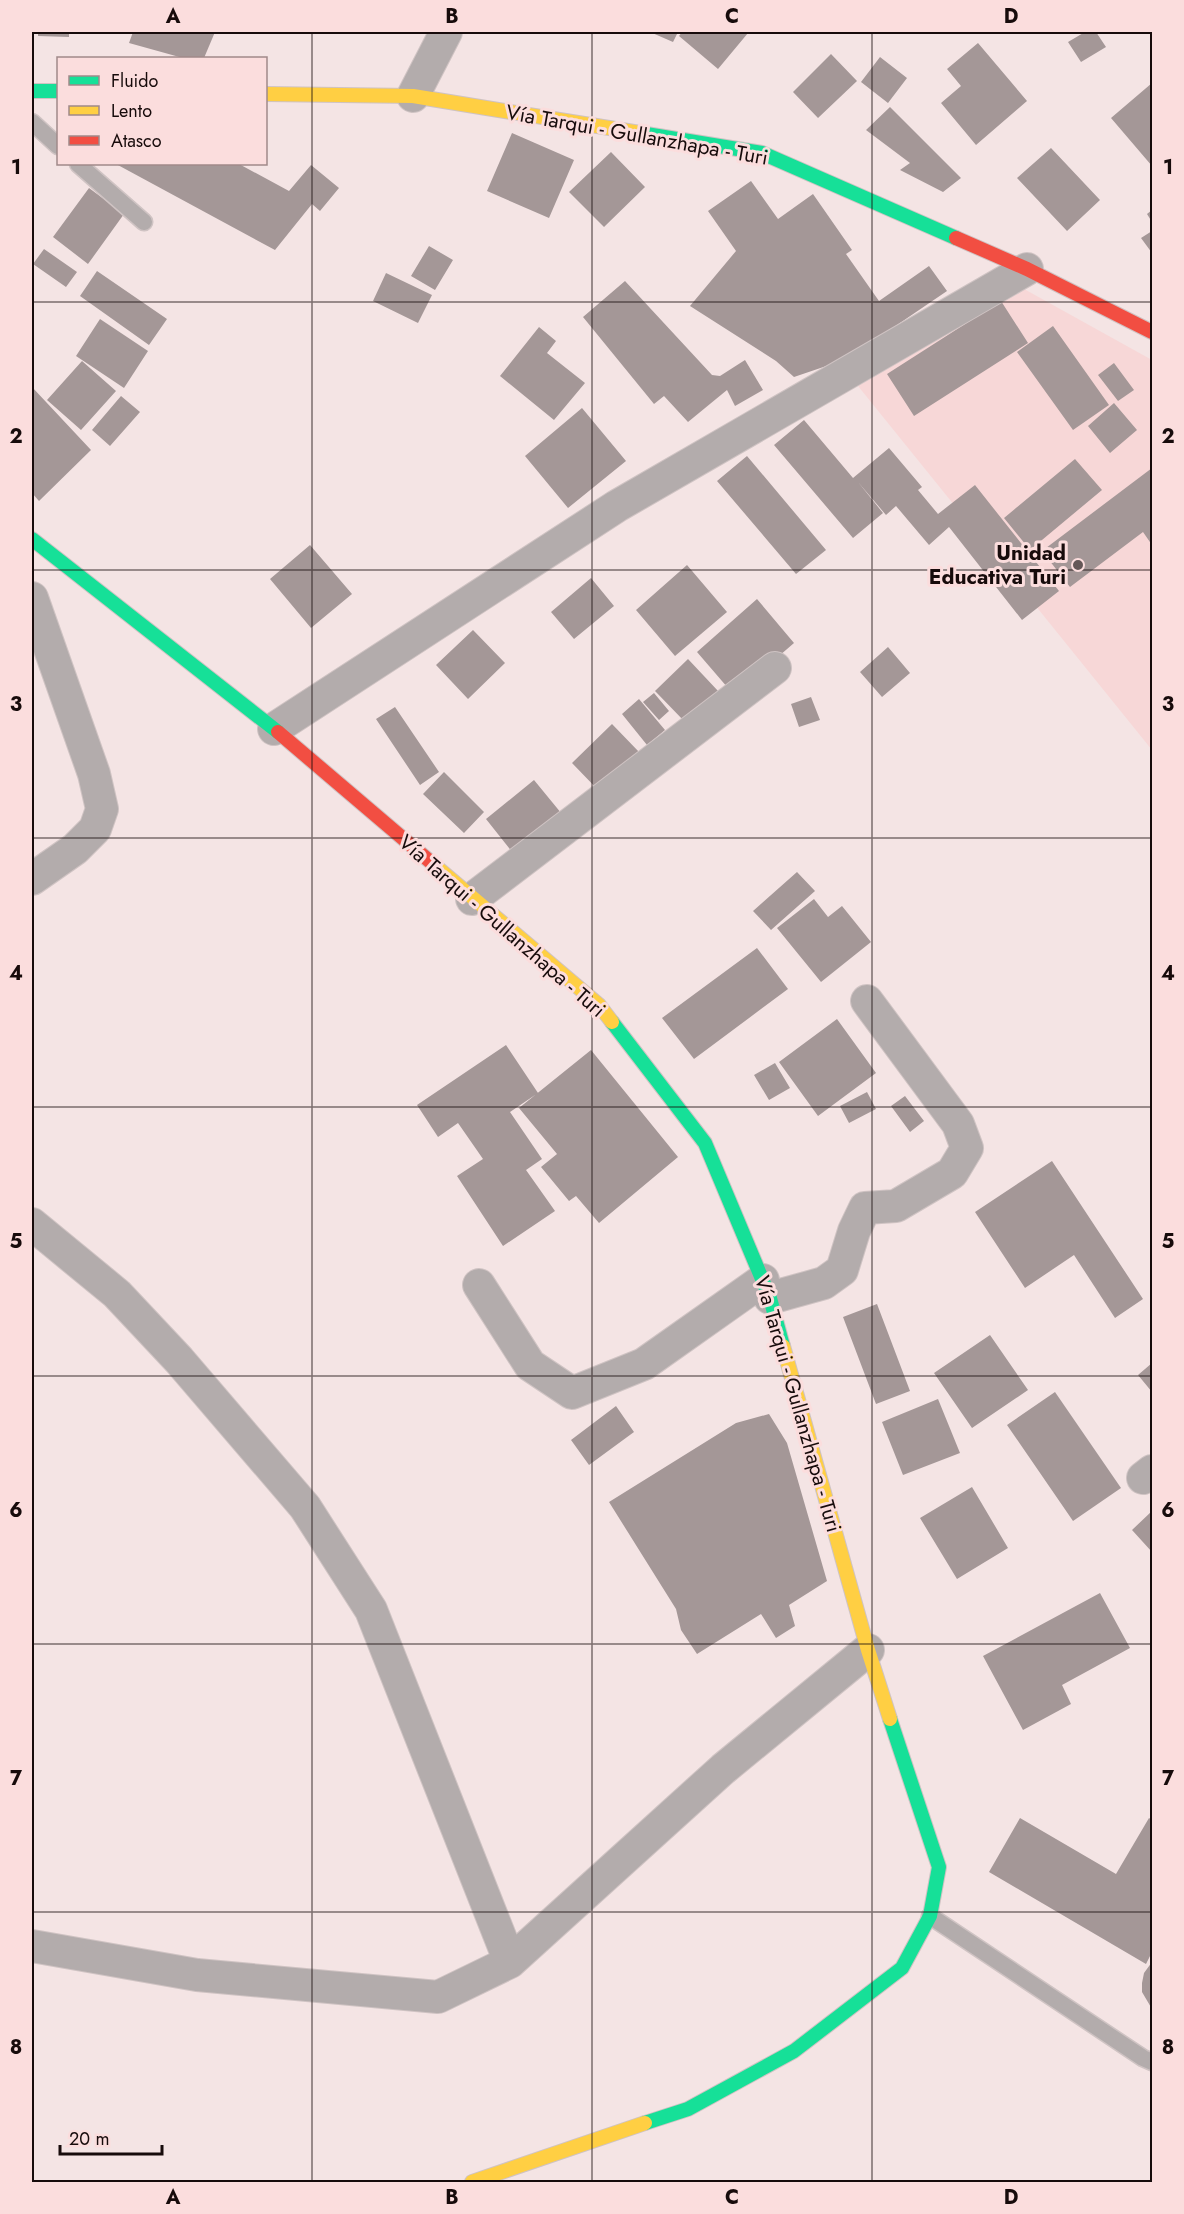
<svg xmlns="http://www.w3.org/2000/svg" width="1184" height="2214" font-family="Jost,sans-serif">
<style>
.built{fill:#f7d7d7}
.building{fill:#a49797}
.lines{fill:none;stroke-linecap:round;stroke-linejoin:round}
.lane-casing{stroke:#cfc3c3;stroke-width:19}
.street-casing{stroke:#cfc3c3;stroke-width:34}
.fast-casing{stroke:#cfc3c3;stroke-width:16}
.slow-casing{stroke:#cfc3c3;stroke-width:16}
.jam-casing{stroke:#cfc3c3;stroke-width:16}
.lane{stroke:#b3acac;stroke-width:16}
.street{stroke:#b3acac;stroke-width:32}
.fast{stroke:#16e098;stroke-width:14}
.slow{stroke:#ffcf43;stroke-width:14}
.jam{stroke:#f24e42;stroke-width:14}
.grid{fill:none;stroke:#170b0b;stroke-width:1.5;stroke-opacity:0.55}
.poi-dot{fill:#645757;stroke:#fbdddd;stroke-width:2}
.labels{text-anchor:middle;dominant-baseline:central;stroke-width:6;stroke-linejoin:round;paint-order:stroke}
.street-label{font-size:21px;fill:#170b0b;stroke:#fbdddd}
.poi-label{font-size:21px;font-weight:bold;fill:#170b0b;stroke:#fbdddd;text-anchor:end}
.neatline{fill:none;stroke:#170b0b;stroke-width:2}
.grid-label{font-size:20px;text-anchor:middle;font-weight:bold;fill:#170b0b}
</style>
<rect width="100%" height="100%" fill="#f4e4e4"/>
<!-- built -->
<path class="built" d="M1015,284L1152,360V750L854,381Z"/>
<!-- building -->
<path class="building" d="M38,32H69V37L38,36Z
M133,32H215L204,58H183L129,43Z
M650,32H678L673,42Z
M682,32H747L748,33L718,69L679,36Z
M1085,32H1096L1106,47L1081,62L1068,42Z
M978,43L1027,101L976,145L941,103L961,86L947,69Z
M831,54L857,81L818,118L793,92Z
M880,57L907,78L888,103L861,82Z
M1152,83V166L1111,118Z
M890,107L961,178L943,192L900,170L910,163L866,130Z
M512,133L574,160L549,218L487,191Z
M1051,148L1100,200L1067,231L1017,178Z
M611,152L645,187L604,227L569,192Z
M116,164H239L289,191L311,165L339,188L320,211L312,204L275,250Z
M751,181L778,219L813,194L852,250L846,254L879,301L929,266L947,291L847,359L794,377L776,361L690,306L736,251L708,211Z
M89,188L124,214L88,264L53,237Z
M1152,210V222L1147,214Z
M1152,231V253L1141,238Z
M429,246L453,260L435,290L411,276Z
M44,249L77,272L66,287L33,264Z
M97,271L167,319L149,345L80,296Z
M386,273L432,295L418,323L373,301Z
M625,281L712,375L720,376L745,360L763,390L735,406L727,390L688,422L664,396L654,404L583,317Z
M1001,301L1028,343L914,416L887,374Z
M100,319L148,351L124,388L76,356Z
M1053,326L1109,405L1073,430L1017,352Z
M539,327L556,341L547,353L585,383L554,420L500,376Z
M82,361L116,391L81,430L47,400Z
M1114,363L1134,390L1118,401L1098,375Z
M32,387L91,450L39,501L32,493Z
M121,396L140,412L110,446L92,430Z
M1114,403L1137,430L1110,453L1088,426Z
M582,408L626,461L568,508L525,456Z
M804,420L853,478L889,448L922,487L918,490L938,514L975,485L1059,591L1022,620L949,527L929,545L896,506L886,515L858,482L883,513L853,538L774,445Z
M747,456L826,550L796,574L717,481Z
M1075,459L1102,490L1030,550L1004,518Z
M1152,468V545L1143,532L1070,587L1042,551Z
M310,545L352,594L311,628L270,579Z
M687,565L727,612L675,656L636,610Z
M591,578L614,606L574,639L551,612Z
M757,599L794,643L734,695L697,652Z
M473,630L505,663L468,699L436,665Z
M888,647L910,673L882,697L860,672Z
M688,659L719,692L686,723L655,691Z
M654,693L669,711L659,720L643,702Z
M811,697L820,720L799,727L791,704Z
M639,699L665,730L647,745L622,714Z
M395,707L439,772L420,785L376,719Z
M612,724L640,753L600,792L572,763Z
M444,772L484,812L464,833L423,794Z
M534,780L566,819L517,858L486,819Z
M797,872L815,891L771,930L753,911Z
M814,899L828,917L842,906L871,942L821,982L777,928Z
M757,948L788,989L694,1059L662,1018Z
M837,1019L876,1073L818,1116L779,1062Z
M506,1045L538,1093L510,1112L542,1159L526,1170L555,1211L503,1246L457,1176L483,1159L458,1123L438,1137L417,1105Z
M591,1050L678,1157L599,1223L576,1196L569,1201L541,1167L557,1154L519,1108Z
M775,1063L790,1088L769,1100L754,1075Z
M867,1092L876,1109L849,1123L840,1106Z
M905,1096L924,1121L910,1132L891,1106Z
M1052,1161L1143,1299L1115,1318L1074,1255L1025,1288L975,1212Z
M877,1304L910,1391L876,1404L843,1317Z
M990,1335L1028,1390L972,1428L934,1373Z
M1152,1363V1392L1138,1375Z
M1055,1392L1121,1488L1073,1521L1007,1425Z
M938,1399L960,1453L903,1475L882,1422Z
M616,1406L634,1432L589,1465L571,1440Z
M769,1414L787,1443L827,1581L789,1605L795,1626L776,1638L761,1614L697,1654L681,1630L676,1609L609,1502L736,1423Z
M972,1487L1008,1548L957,1579L920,1518Z
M1152,1511V1552L1132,1530Z
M1100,1593L1130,1648L1062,1685L1071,1704L1023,1730L983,1656Z
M1020,1818L1116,1874L1149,1818L1152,1820V1952L1146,1964L989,1872Z
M1152,1962V2009L1142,1992V1983L1144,1973Z"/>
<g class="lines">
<!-- lane casing -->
<g class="lane-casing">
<path id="lane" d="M32,122L58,146
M78,164L144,222
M930,1916L1143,2058L1152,2062"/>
</g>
<!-- street casing -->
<g class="street-casing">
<path id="street" d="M413,96L446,32
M32,598L94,774L102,809L95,829L75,849L32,879
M274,729L617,506L1027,269
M472,899L775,668
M32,1224L117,1294L179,1360L305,1507L371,1610L510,1962
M479,1285L530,1365L572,1393L644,1364L763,1280
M770,1298L824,1283L842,1270L854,1231L865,1208L896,1206L952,1173L967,1148L958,1124L867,1001
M1143,1478L1152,1471
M32,1946L197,1975L438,1997L510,1962L723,1769L868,1650"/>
</g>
<!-- fast casing -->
<g class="fast-casing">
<path id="fast" d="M32,91H58
M640,133L762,153L956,238
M32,539L278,732
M612,1022L705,1143L770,1298L783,1346
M645,2123L688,2109L794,2051L902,1968L930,1916L939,1867L890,1719"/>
</g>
<!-- slow casing -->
<g class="slow-casing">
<path id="slow" d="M266,94L413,96L640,133
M433,864L599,1005L612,1022
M783,1346L868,1650L890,1719
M472,2182L645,2123"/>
</g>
<!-- jam casing -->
<g class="jam-casing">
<path id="jam" d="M956,238L1027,269L1152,332
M278,732L433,864"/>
</g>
<!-- lane -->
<use href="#lane" class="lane"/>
<!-- street -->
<use href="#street" class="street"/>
<!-- fast -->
<use href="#fast" class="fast"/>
<!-- slow -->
<use href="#slow" class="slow"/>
<!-- jam -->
<use href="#jam" class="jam"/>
</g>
<!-- grid -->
<path class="grid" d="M312,32V2182M592,32V2182M872,32V2182M32,302H1152M32,570H1152M32,838H1152M32,1107H1152M32,1376H1152M32,1644H1152M32,1912H1152"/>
<!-- markers -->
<circle class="poi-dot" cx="1078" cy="565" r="6"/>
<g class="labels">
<!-- street labels -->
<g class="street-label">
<text transform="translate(637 135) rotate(10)">Vía Tarqui - Gullanzhapa - Turi</text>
<text transform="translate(502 926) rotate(41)">Vía Tarqui - Gullanzhapa - Turi</text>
<text transform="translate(798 1404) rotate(74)">Vía Tarqui - Gullanzhapa - Turi</text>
</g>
<!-- poi labels -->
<g class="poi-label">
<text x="1066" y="553">Unidad<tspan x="1066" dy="24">Educativa Turi</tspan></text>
</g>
</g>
<!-- border -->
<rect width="1184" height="2214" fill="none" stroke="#fbdddd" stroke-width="66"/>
<!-- legend -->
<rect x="57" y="57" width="210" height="108" fill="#fbdddd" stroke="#a08989" stroke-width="1.5"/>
<rect x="69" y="76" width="30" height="9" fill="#16e098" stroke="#a08989" stroke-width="1.5"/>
<text x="111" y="87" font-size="18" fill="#170b0b">Fluido</text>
<rect x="69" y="106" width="30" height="9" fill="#ffcf43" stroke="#a08989" stroke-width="1.5"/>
<text x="111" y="117" font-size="18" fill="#170b0b">Lento</text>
<rect x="69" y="136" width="30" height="9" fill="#f24e42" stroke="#a08989" stroke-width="1.5"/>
<text x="111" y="147" font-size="18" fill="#170b0b">Atasco</text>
<!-- scale -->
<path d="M60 2145v9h102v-9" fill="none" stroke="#170b0b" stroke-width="3"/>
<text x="69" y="2145" font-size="18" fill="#170b0b" stroke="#fbdddd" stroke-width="4.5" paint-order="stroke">20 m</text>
<rect x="33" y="33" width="1118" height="2148" class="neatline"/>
<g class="grid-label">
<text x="173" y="23">A</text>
<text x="452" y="23">B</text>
<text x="732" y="23">C</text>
<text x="1011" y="23">D</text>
<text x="16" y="174">1</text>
<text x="1168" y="174">1</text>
<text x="16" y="443">2</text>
<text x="1168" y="443">2</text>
<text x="16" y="711">3</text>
<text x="1168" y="711">3</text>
<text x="16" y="980">4</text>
<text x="1168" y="980">4</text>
<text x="16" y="1248">5</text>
<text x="1168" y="1248">5</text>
<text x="16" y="1517">6</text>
<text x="1168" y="1517">6</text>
<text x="16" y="1785">7</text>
<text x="1168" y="1785">7</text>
<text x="16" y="2054">8</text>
<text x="1168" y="2054">8</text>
<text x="173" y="2204">A</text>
<text x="452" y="2204">B</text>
<text x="732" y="2204">C</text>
<text x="1011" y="2204">D</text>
</g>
</svg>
